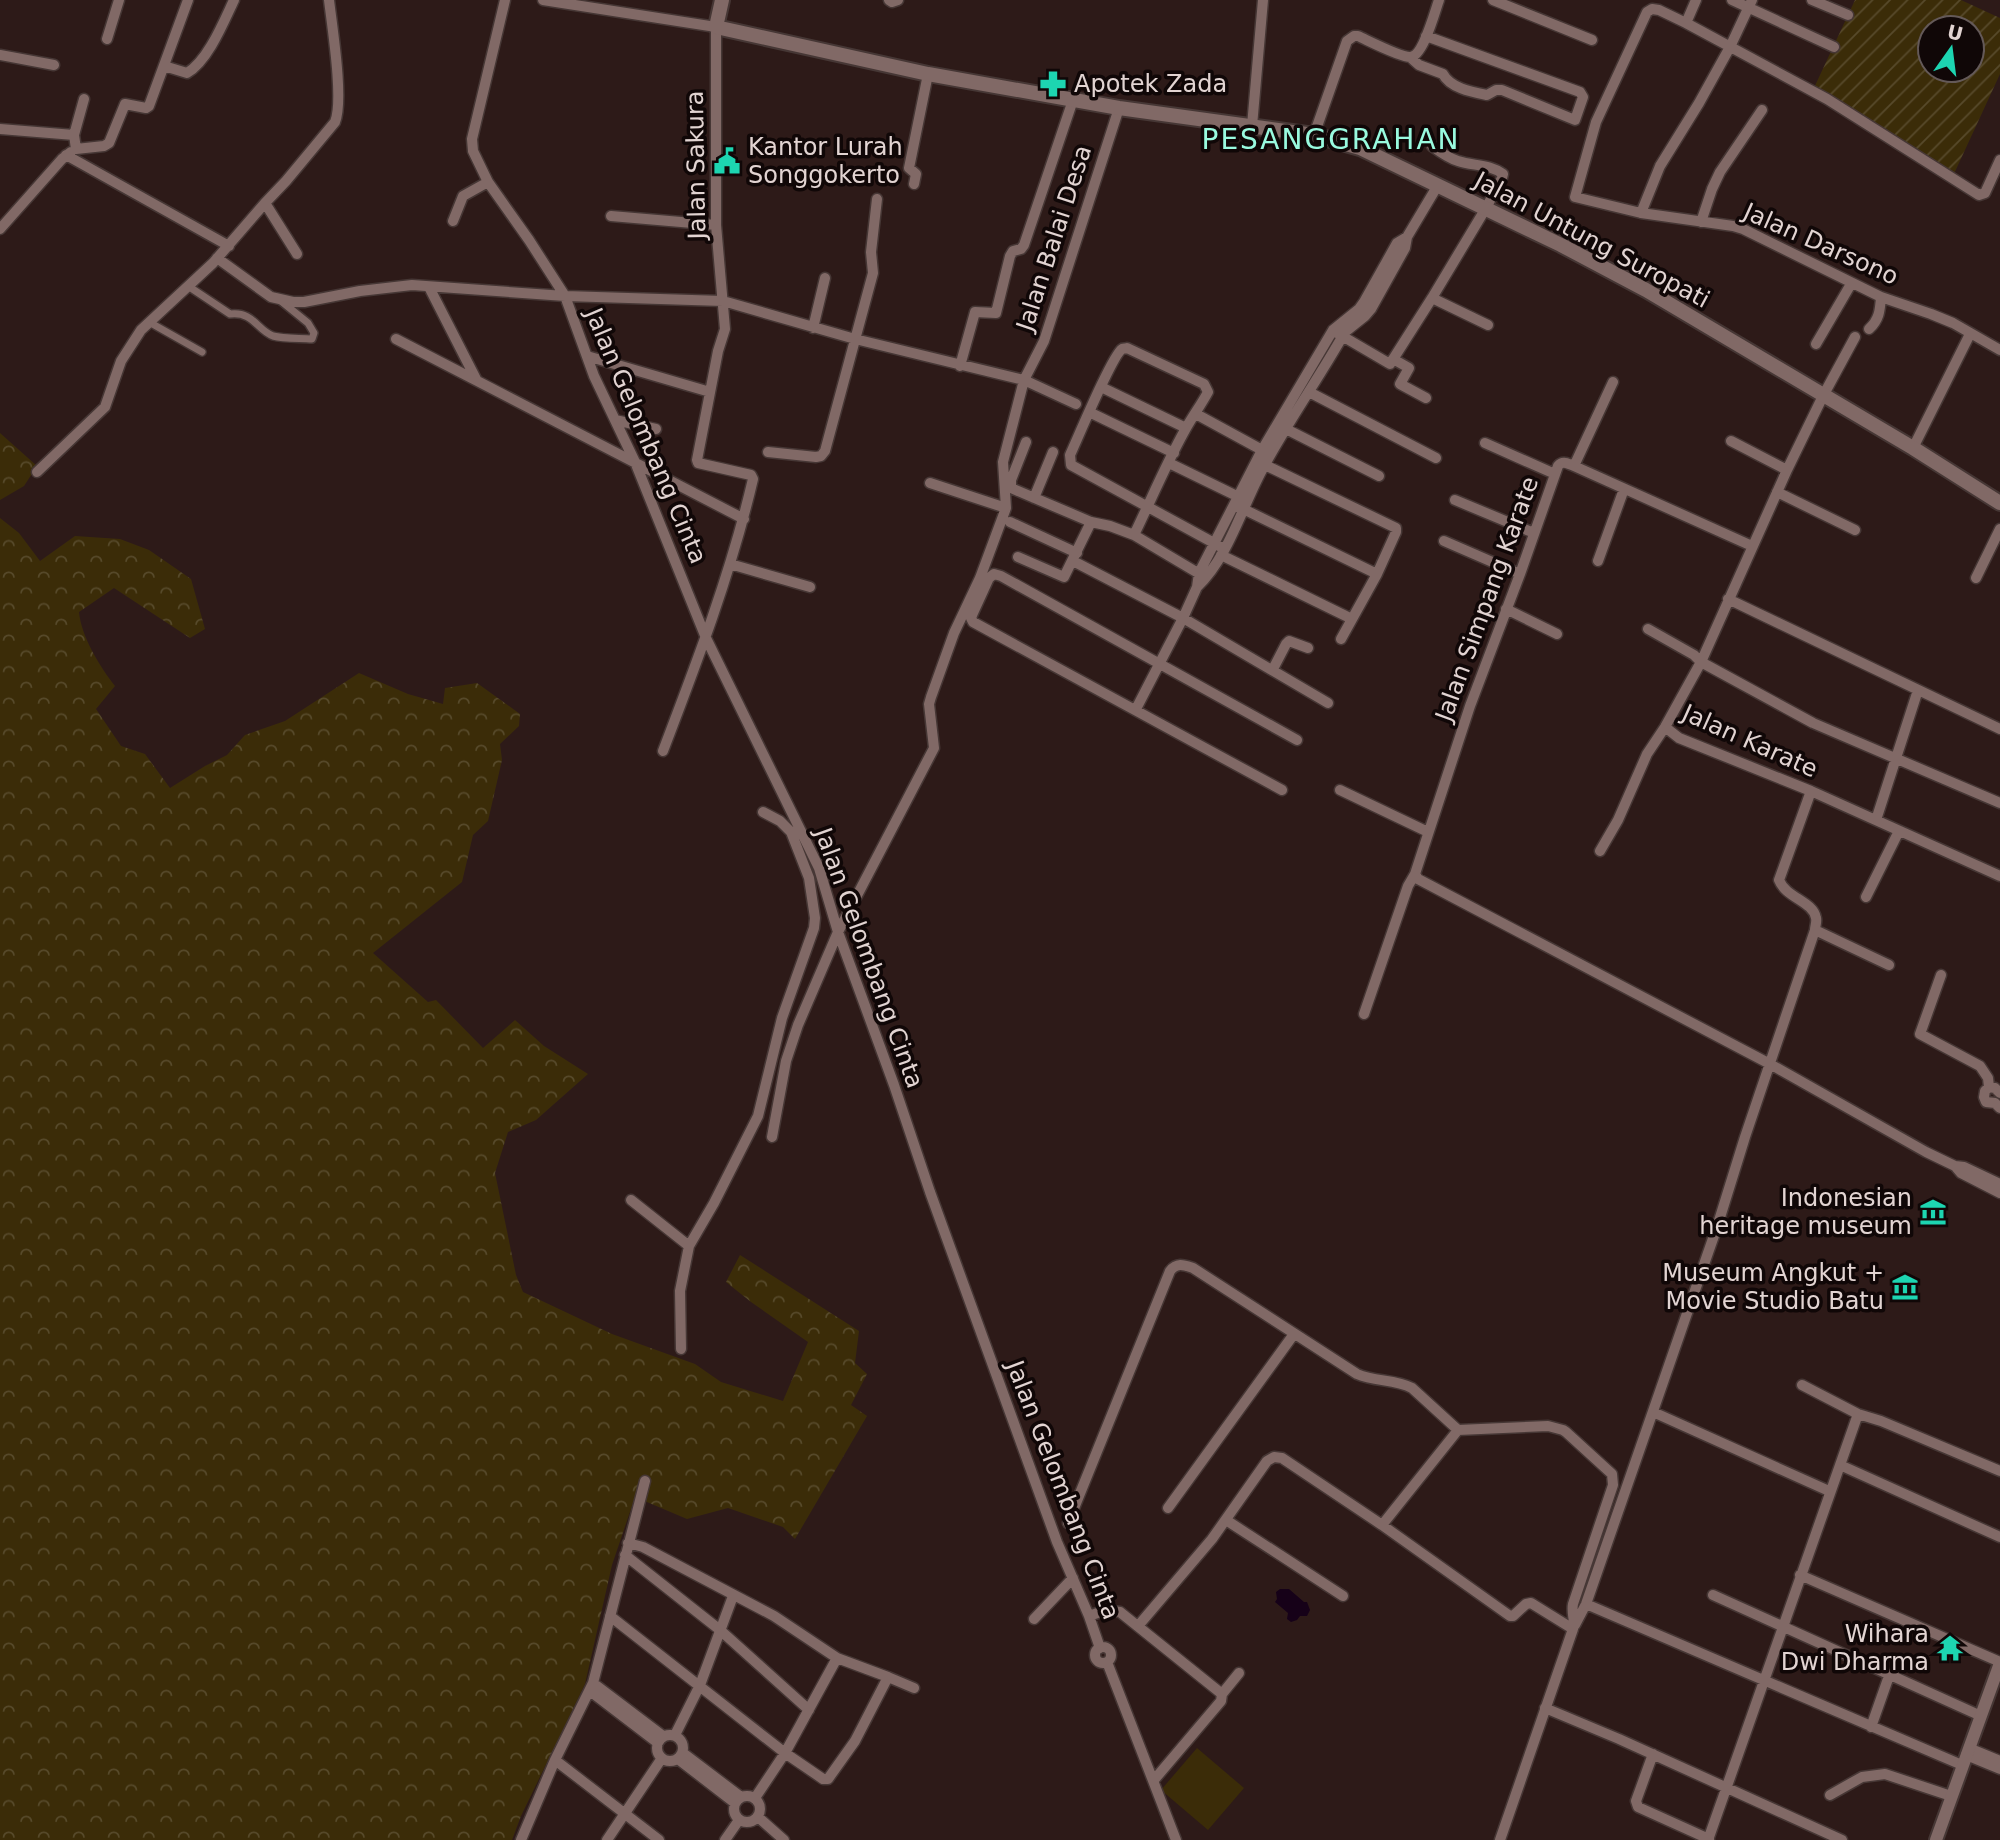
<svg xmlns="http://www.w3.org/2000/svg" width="2000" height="1840" font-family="'DejaVu Sans',sans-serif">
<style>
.grass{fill:#3b2c08}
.forest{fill:url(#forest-crowns)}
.garden{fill:url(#garden-furrows);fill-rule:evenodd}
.water{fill:#160118}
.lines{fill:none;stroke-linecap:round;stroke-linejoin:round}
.pedestrian-casing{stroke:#463735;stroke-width:10}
.minor-casing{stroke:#463735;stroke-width:13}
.tertiary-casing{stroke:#463735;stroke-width:16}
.secondary-casing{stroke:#463735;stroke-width:18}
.pedestrian{stroke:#816966;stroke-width:7}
.minor{stroke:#816966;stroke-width:10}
.tertiary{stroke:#816966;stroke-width:12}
.secondary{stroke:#816966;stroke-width:14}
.labels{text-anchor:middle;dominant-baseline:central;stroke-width:7;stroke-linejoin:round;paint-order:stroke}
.poi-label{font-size:24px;fill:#e2d4d2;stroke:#100707;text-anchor:end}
.street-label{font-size:24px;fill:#e2d4d2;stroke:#100707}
.quarter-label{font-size:28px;letter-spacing:2px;fill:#99fadf;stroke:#100707}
</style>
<defs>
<pattern id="forest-crowns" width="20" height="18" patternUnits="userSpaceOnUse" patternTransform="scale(1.75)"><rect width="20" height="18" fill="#3b2c08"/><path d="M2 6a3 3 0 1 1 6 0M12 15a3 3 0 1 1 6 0" fill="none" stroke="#574a2b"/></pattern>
<pattern id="garden-furrows" width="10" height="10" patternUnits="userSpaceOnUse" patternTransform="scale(1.75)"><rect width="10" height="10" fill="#3b2c08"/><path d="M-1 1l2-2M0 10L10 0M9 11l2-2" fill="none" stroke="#574a2b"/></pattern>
</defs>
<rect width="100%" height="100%" fill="#2d1a18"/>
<!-- grass -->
<path class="grass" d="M1197,1748L1244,1788L1208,1830L1161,1790Z"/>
<!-- forest -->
<path class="forest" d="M0,433L37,466L24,486L0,500Z
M0,518L19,533L40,561L75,536L120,539L149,550L191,579L205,629L190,638L114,588L79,612C81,636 100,667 115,686L96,709L121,746L145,754L170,788L205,766L227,755L245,735L285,721L359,673L408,694L443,704L445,688L477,683L520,714L519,726L500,744L502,760L488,821L473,835L462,882L373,953L428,1002L436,1000L483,1048L515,1020L544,1046L588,1074L536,1120L508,1132L495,1173L516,1275L523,1292L612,1334L695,1364L721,1382L783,1401L808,1342L751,1302L726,1282L740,1255L859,1331L855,1363L867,1374L851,1405L867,1416L795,1539L783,1527L728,1508L687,1519L635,1497L612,1565L585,1684L521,1816L512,1840H0Z"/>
<!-- garden -->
<path class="garden" d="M1855,0H1961L2000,18V74L1953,176L1813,90ZM1930,28H1972V70H1930Z"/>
<!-- water -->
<path class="water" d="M1280,1589H1289L1304,1602H1307L1310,1610L1307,1616H1300L1297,1620L1291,1622L1287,1619L1288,1613L1275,1602L1277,1599L1276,1592Z"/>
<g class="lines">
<!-- pedestrian casing -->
<g class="pedestrian-casing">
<path id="pedestrian" d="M188,286L230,314C253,311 257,330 273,336C284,339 300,338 312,339L314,333L308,323L281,301
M149,322L202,352"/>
</g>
<!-- minor casing -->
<g class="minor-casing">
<path id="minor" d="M505,0L472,139L473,151L488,182L529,240L565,296L594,376L635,462L706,638L819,868L838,932L894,1085L930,1192L1057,1542L1089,1616L1100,1648
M543,0L716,27V225L725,329L718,351L697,460L698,463L751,475L753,479C731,573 697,662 663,751
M889,0L892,2L898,0
M1493,0L1592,40
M1732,0L1834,47
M1812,0L1848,15
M1686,23L1696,0
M107,39L119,0
M0,55L54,65
M1410,57L1419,65L1443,74C1450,88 1472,92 1487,95L1496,90H1502L1575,120L1583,97L1580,92L1426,36
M164,66L187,73C208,61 224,21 234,0
M1252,126L1263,0
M0,129L74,135L76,149L104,146L109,143L125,104L146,108L149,106L188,0
M74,135L84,99
M1314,135L1347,41L1354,36H1358C1369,41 1400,57 1410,57C1423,57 1435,11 1439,0
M66,155L229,246
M2000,160L1985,193L1979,195L1827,99L1686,23L1659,10L1652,9L1647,12L1596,122L1575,197L1641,213L1733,226L1743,229L1881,297L1931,314L1953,323L2000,350
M914,184L916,174L909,168L928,74
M265,203L297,254
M1641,213L1660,166L1699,103L1730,47L1752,0
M611,216L716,225
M453,221L463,196L488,182
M1701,222L1712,189L1720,172L1762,110
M0,229L62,159L71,152
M217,258L271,297L293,302H304L360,291L412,285L565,296L723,301L855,339L1024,380L1044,341L1119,108
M429,287L476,379
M1432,298L1488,325
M813,328L825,278
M1869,329C1879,320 1880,311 1881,297
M1337,333L1390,364L1432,298L1486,208L1502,178L1503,174C1490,164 1473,166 1458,161C1448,158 1440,152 1432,146
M396,339L744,519
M1816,344L1851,284
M587,356L710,392
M1393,359L1409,368L1400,384L1426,398
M960,366L975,312L996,313L1010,256L1013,251L1021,249L1024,245L1073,100
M1101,387L1186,428
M1309,392L1436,458
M1089,412L1174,453
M1196,414L1262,450
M615,420L656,429
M1286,429L1379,476
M1731,441L1787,470
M1026,442L1011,480V488L1091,522L1110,526L1134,535L1203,576
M1485,443L1555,474
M1913,448L1970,334
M768,452L816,457L821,456L825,451L873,273L871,252L877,199
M1169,463L1241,498
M1265,465L1396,528V532L1377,574L1341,639
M1574,466L1613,382
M37,472L105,407L121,361L141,330L213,263L265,203L286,181L335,122C344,100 332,26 329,0
M930,483L1006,508
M1777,492L1855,530
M1034,498L1053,452
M1455,500L1534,533
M1237,506L1377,574
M1010,522L1077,553
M1134,535C1151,500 1166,464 1185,430C1192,417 1201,405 1208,392L1204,384L1127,348C1125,349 1123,348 1122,349C1112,356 1077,440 1070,455L1071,465L1214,543L1224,549
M1444,541L1520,574
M1752,546L1574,466C1568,464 1563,460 1558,466L1520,574L1470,706L1415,874L1418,879L1770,1064L1926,1152L1955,1166L1964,1167L2000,1184
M1221,555L1352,619
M1018,557L1064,577L1091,522
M1073,561L1183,618L1328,703
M1598,561L1624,489
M730,564L810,587
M1976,578L2000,529
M1197,587C1228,558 1242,507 1262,470C1287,423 1319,378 1345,332L1365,316L1371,309L1405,248L1407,237L1438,185
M1728,599L2000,729
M1506,609L1557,634
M1648,629L1694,655L1701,662L1813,723L2000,803
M1273,669L1286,644L1289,641L1308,648
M1136,709L1183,618L1197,587L1199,573L1262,450L1333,330L1359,309L1364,302L1397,243L1407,237
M1665,727L1679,738L1811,791L2000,876
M1282,790L973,622L971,618L973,613L989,578L994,574L1001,576L1297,740
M1340,790L1428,832
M1876,820L1918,690
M1600,851L1618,820L1647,754L1665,727L1701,662L1787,470L1823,396L1855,337
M1866,897L1899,831
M1815,930L1889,965
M1941,975L1920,1034L1980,1066L1988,1078L1989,1087
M1364,1014L1408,886L1415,874
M2000,1093L1995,1088L1989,1087L1985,1091L1984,1097L1986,1102L1995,1103L2000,1108
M772,1137L786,1061L798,1025L838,932L934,748L929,704L931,697L954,633L980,578L1006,508L1003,462L1024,380L1076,404
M1955,1166L1961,1173L2000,1193
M631,1200L689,1246
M681,1349L680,1291L689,1246L714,1203L758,1116L782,1018L814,928L815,918L809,878L791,832L780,821L763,812
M1802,1385L1858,1414L1881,1421L2000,1471
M1653,1412L1829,1491
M1840,1465L2000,1537
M1168,1508L1294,1334
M1226,1520L1343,1596
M1068,1523L1170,1271C1177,1262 1184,1265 1193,1268L1357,1374C1375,1382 1395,1379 1412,1388L1458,1430L1548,1426L1563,1430L1566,1432L1612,1474L1613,1485L1573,1604C1571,1614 1576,1622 1573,1629L1500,1840
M1382,1525L1458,1430
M625,1555L720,1630L809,1710
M1800,1575L2000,1662
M1713,1595L1981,1716
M1586,1604L1962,1765
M610,1616L785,1753L823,1779H828L855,1741L888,1677L837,1658L774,1616L643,1547L628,1543
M1089,1616L1106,1610L1120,1612L1222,1694L1221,1701L1154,1780
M1034,1619L1073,1578
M1575,1625L1586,1604L1717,1227L1745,1137L1815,930C1815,926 1817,922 1816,918C1813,901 1786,898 1779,880L1811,791
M1138,1626L1212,1539L1267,1461L1274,1457L1282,1458L1382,1525L1510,1616H1513L1526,1604L1531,1603L1573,1629
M1095 1655a8 8 0 1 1 16 0a8 8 0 1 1-16 0Z
M1107,1662L1176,1840
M888,1677L914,1688
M593,1683L663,1736
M590,1691L658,1743
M1222,1694L1239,1673
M1545,1708L1619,1739L1842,1840
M1871,1727L1889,1676
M657 1748a13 13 0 1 1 26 0a13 13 0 1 1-26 0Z
M675,1735L700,1685L733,1596
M1969,1748L2000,1761
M683,1753L741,1797
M1653,1754L1636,1801L1638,1807L1709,1839
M1966,1755L2000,1769
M678,1759L735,1803
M555,1760L659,1840
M1830,1795L1862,1777L1885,1774L1951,1796
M734 1809a13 13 0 1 1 26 0a13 13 0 1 1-26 0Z
M755,1798L785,1753L837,1658
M758,1817L784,1840
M521,1840L555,1760L593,1683L645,1481
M607,1840L662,1758
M725,1840L739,1820
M1708,1840L1858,1414"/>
</g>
<!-- tertiary casing -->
<g class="tertiary-casing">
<path id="tertiary" d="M1936,1840L2000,1663"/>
</g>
<!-- secondary casing -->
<g class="secondary-casing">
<path id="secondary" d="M722,0L716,27L928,74L1119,108L1314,135L1360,148L1561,245L1646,290L1913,448L2000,503"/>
</g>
<!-- pedestrian -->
<use href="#pedestrian" class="pedestrian"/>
<!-- minor -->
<use href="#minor" class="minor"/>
<!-- tertiary -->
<use href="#tertiary" class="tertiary"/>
<!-- secondary -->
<use href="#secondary" class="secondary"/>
</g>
<!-- icons -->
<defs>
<g id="pharmacy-bare" transform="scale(2.1)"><path d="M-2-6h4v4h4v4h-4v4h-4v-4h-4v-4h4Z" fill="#1dd5b1" stroke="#100707" stroke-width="2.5" paint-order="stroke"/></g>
<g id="civic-bare" transform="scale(2.1)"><path d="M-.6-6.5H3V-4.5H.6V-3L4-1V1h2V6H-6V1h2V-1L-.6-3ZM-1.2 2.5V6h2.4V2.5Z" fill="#1dd5b1" stroke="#100707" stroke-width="2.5" paint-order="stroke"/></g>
<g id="museum-bare" transform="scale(2.1)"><path d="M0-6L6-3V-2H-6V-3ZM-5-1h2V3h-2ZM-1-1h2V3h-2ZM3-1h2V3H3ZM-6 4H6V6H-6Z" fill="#1dd5b1" stroke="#100707" stroke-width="2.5" paint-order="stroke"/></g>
<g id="temple-bare" transform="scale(2.1)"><path d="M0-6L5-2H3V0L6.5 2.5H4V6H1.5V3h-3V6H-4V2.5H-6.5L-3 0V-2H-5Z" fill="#1dd5b1" stroke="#100707" stroke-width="2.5" paint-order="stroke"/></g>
</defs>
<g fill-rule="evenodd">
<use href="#pharmacy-bare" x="1053" y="84"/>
<use href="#civic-bare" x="727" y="161"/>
<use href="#museum-bare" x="1933" y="1212"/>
<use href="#museum-bare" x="1905" y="1287"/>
<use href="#temple-bare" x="1950" y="1648"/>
</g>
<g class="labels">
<!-- poi labels -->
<g class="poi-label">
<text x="1074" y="84" text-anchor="start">Apotek Zada</text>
<text x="748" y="147" text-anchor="start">Kantor Lurah<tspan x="748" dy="28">Songgokerto</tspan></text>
<text x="1912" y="1198">Indonesian<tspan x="1912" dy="28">heritage museum</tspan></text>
<text x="1884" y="1273">Museum Angkut +<tspan x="1884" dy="28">Movie Studio Batu</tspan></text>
<text x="1929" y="1634">Wihara<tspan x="1929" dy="28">Dwi Dharma</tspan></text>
</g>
<!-- street labels -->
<g class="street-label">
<text transform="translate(696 165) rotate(-91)">Jalan Sakura</text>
<text transform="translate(1054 238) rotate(-72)">Jalan Balai Desa</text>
<text transform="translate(1592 240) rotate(28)">Jalan Untung Suropati</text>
<text transform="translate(1821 244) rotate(24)">Jalan Darsono</text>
<text transform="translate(646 436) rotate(67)">Jalan Gelombang Cinta</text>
<text transform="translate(1487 599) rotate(-70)">Jalan Simpang Karate</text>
<text transform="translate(1750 741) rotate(24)">Jalan Karate</text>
<text transform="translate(869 958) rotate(70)">Jalan Gelombang Cinta</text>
<text transform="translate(1063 1490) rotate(69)">Jalan Gelombang Cinta</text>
</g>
<!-- quarter labels -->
<g class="quarter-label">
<text x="1331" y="139">PESANGGRAHAN</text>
</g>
</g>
<!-- north arrow -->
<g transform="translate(1951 49) rotate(14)"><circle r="33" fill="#100707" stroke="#645958" stroke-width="2"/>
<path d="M0-5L12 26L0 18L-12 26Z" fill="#1dd5b1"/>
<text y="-10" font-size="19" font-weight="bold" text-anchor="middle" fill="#e2d4d2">U</text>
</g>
</svg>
